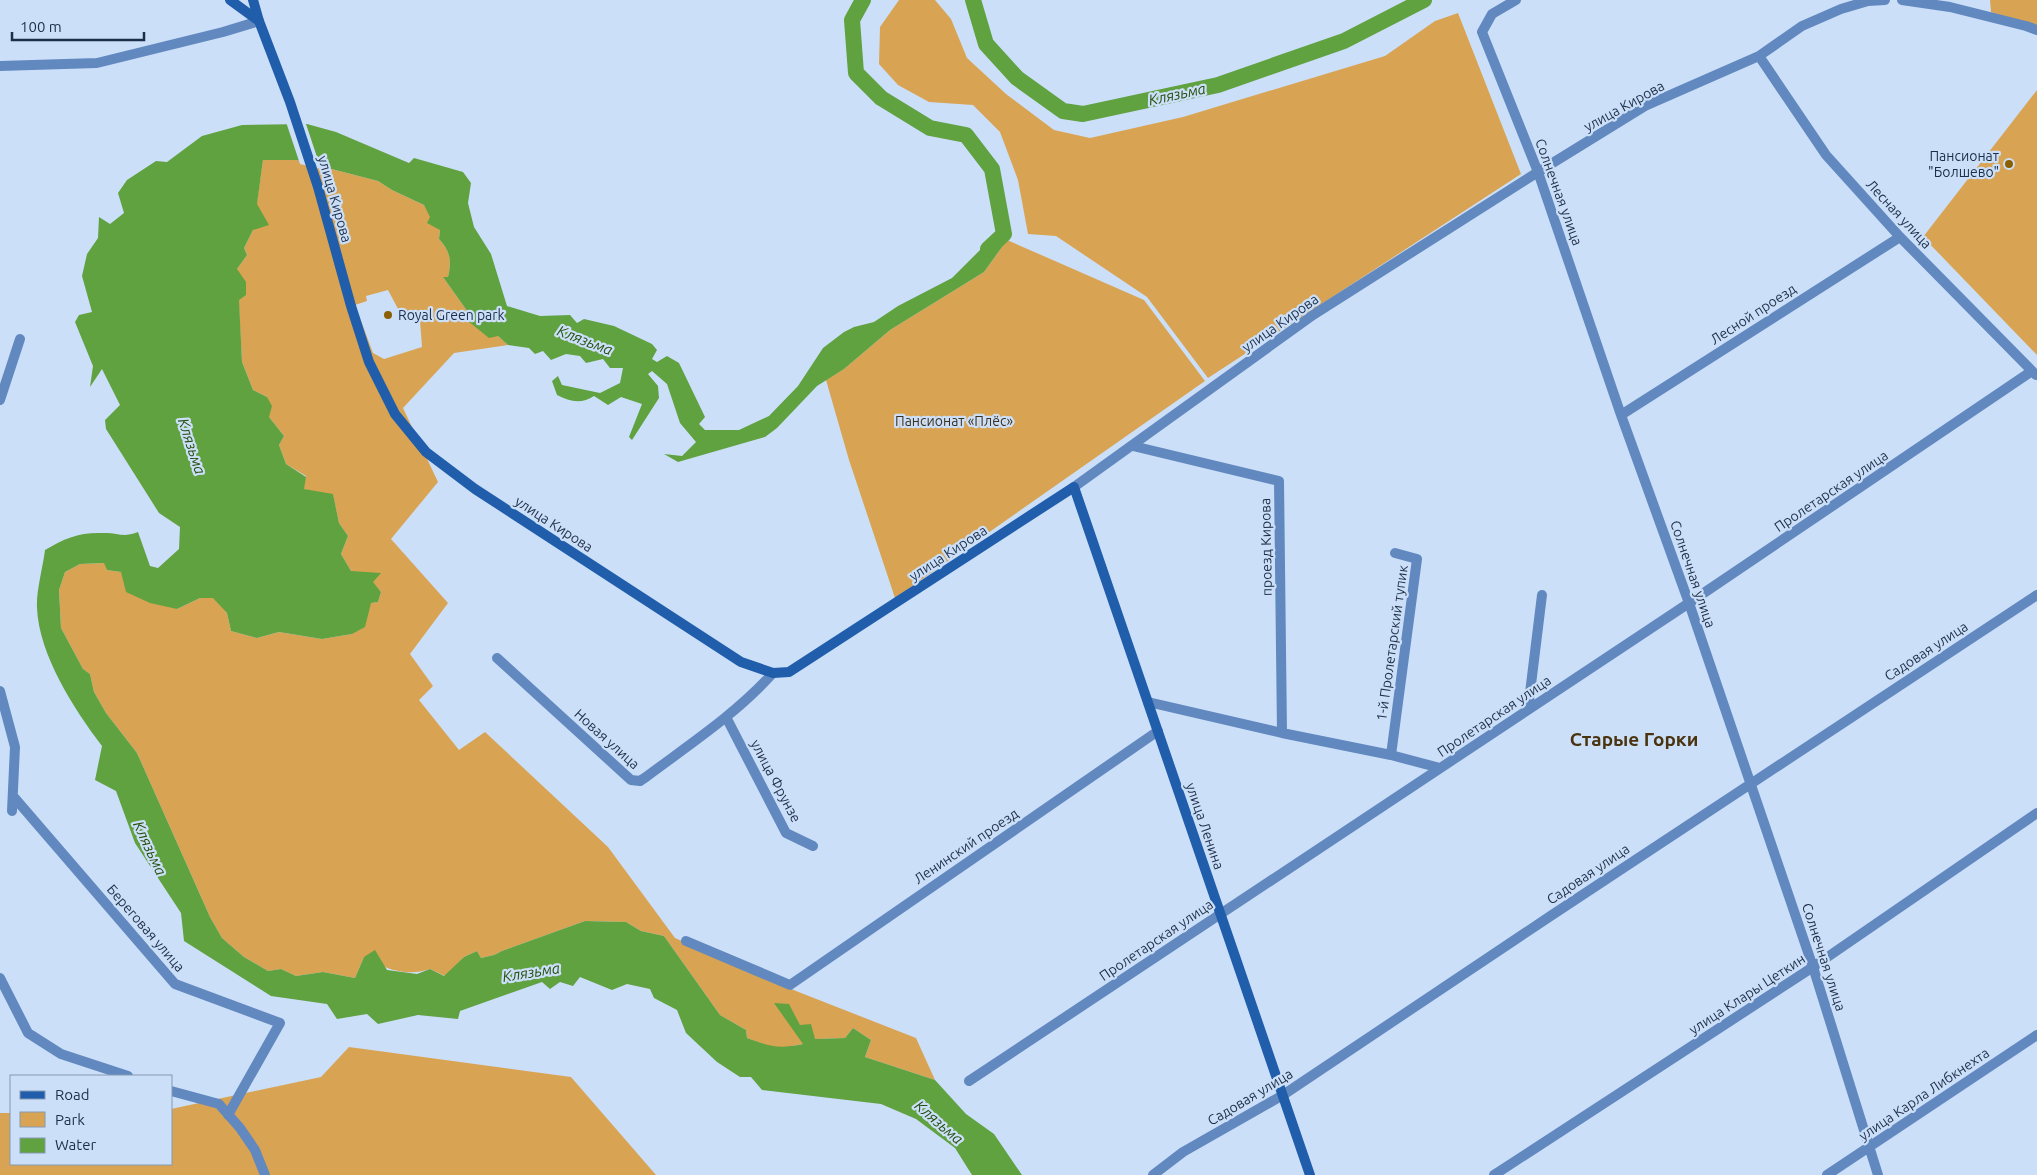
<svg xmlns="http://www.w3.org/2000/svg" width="2037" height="1175" font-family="Ubuntu,sans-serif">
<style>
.green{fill:#d8a453;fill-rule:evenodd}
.water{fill:#60a140}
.pier{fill:#ccdff9}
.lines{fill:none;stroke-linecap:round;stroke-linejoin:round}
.river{stroke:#60a140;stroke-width:16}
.street{stroke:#6289bf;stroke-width:10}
.secondary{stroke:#205eac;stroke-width:10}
.poi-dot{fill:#8b5f03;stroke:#ccdff9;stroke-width:2}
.labels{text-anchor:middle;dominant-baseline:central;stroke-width:4.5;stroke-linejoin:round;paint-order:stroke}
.street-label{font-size:14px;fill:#1d2f48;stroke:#ccdff9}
.poi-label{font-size:14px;fill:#1d2f48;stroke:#ccdff9;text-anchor:end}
.park-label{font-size:14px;fill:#3d311e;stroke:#ccdff9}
.water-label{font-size:15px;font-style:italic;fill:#26500c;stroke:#ccdff9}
.district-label{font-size:19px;font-weight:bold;fill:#4a330f;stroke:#ccdff9}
</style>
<rect width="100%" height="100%" fill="#ccdff9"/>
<!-- green -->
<path class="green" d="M899,0H935L951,19L967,58L1006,94L1054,130L1090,138L1183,117L1385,56L1435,21L1458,13L1521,174L1208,378L1147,297L1056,236L1028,234L1018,180L1000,132L973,105L929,102L898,85L879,64L880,27Z
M1990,0H2037V28L1991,12Z
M2037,90V355L1923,237Z
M263,160H297L378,181L392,190L424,205L440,230L439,239C450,251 452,260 448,277H443L470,315L498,336L508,345L454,353L403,408L438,482L391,539L448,603L410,654L433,686L419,700L459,750L485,732L608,847L675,938L796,991L916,1038L935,1080L865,1057L871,1040L853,1028L845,1038L815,1039L803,1044L782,1048L768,1046L747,1038L746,1030L720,1015L664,936L641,931L626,922L585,921L502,951L494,955L481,958L477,951L464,957L445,976L430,969C406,977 385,969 364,957L355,978L323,972L296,976L281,969L268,971L244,957L222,938L210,917L137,753L106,713L94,692L90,674L83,669L61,628L59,590L65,572L80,564L105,563L107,570L121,572L177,609L200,598H214L227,613L231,631L257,638L279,632L322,639L352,634L371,603L378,602L381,592L373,583L351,571L341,554L348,536L339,523L333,495L303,489L306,476L286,464L279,445L284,436L269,417L267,397L253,390L242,362L237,269L247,255L244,248L253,230ZM388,290L405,322L420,321L422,347L384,359L373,353L355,305L367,301L366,296Z
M1007,240L1144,300L1205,381L895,598L849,460L826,380L844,369L890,330L984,272Z
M349,1047L571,1077L656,1175H0V1113H11V1164H171V1109L321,1077Z"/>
<!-- water -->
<path class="water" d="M307,124L336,132L409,163L414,158L463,172L471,183L468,203L474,227L491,254L507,306L540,316L570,315L577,323L584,319L614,326L652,344L657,350L652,359L657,362L667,356L679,363L705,417L699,424L705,430H739L769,416L798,386L823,348L844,332L854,327L874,322L898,306L952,278L1001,229L1007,240L984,272L890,330L844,369L817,386L777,428L765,437L678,462L664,454L682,456L696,442L680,423L667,384L652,371L648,374L658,386L659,398L632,440L629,437L642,404L621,397L608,405L594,396C582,404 570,402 557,395L552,381L558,376L562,385L600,393L620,383L623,368H610L603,359L586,363L580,356L566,354L551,360L543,351L535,354L529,348L508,345L498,336L489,338L468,321L470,315L443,277H448C452,260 450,251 439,239L440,230L427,223L430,217L424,205L392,190L378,181L297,160H263L257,204L269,225L253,230L244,248L247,255L237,269L246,282V295L239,300L242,362L253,390L267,397L272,406L269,417L284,436L279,445L286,464L306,477L304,489L333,494L339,523L348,536L341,554L351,571L381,573L373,582L381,592L378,602L371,603L365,627L352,634L322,639L279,632L257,638L231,631L227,613L213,598H200L177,609L150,603L126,592L121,572L107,570L104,563L80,564L65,572L59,590L61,628L83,669L90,674L94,692L106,713L137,753L210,917L222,938L244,957L268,971L281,969L296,976L323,972L355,978L364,957L375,950L387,970L417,974L430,969L444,976L464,957L477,951L481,958L494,955L502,951L585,921L626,922L641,931L664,936L720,1015L746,1030L747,1038C772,1047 777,1049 803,1044L774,1003L789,1004L800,1025L811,1024L815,1039L845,1038L853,1028L871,1040L865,1057L935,1080L966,1114L994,1134L1022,1175H972L955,1148L916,1119L881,1104L762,1090L751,1077H740L717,1062L686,1033L677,1010L654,998L650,989L627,984L612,990L580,977L573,986L560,982L550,989L542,982L460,1011L458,1019L418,1015L378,1024L367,1014L337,1019L327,1004L271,996L184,941L181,913L135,843L116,791L95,780L102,746C74,709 39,655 37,608C36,591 43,567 45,550C65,538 79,532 104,533C120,533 122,538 138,532L150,566L158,568L179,549L180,527L159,513L106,429L105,420L120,405L102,369L90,387L93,366L75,322L79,315L92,312L82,276L87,254L98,238L99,217L110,224L124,213L118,193L127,180L156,161L167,162L202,136L242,125Z"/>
<!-- pier -->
<path class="pier" d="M305,121L321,169L300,164L286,122Z"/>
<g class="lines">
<!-- river -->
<path class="river" d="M863,0L852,20L856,73L881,98L930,128L966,135L992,169L1004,234L988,249
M973,0L986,44L1017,78L1063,111L1083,114L1218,85L1344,41L1424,0"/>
<!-- street -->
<path class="street" d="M1516,0L1492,14L1482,32L1538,172L1621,415L1689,603L1813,967L1878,1175
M1902,0L1950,7L2026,26L2037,30
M1759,56L1826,155L1900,237L2036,375
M0,66L97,63L223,32L259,21
M0,400L20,339
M1621,415L1900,237
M1133,446L1279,481L1282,733
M1074,487L1313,315L1538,172L1645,106L1759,56L1802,26L1841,9L1868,1L1885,0
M497,658L631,780L640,781L646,777C690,744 736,714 773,673
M0,691L15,747L12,811
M1148,702L1282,733L1391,755L1440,768
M1528,709L1542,595
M726,717L786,833L813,846
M1391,755L1417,559L1395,553
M13,796L175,984L280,1023L228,1115
M686,941L790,985L1158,731
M0,978L28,1033L61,1054L128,1076
M969,1081L1689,603L2032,371
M171,1091L219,1104L240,1128L255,1150L265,1175
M1153,1175L1183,1152L1283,1095L1549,917L2037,595
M1494,1175L1813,967L2037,813
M1827,1175L2037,1035"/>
<!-- secondary -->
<path class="secondary" d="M230,0L259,21
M253,0L259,21L290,102L318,187L351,306L369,362L395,414L426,452L475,489L741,662L773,673L789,672L1074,487L1310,1175"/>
</g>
<!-- markers -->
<g class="poi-dot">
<circle cx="2009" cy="164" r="5"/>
<circle cx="388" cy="315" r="5"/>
</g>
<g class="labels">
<!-- street labels -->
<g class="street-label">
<text transform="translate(1624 106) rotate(-29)">улица Кирова</text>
<text transform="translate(1559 192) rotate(70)">Солнечная улица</text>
<text transform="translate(335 199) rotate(74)">улица Кирова</text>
<text transform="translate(1899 214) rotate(47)">Лесная улица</text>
<text transform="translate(1753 314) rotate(-33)">Лесной проезд</text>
<text transform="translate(1280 323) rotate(-35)">улица Кирова</text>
<text transform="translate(1831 491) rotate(-34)">Пролетарская улица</text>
<text transform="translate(554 524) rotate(33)">улица Кирова</text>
<text transform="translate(1266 547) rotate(-91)">проезд Кирова</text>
<text transform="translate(948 553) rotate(-33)">улица Кирова</text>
<text transform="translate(1693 574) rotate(71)">Солнечная улица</text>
<text transform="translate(1392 643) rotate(-82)">1-й Пролетарский тупик</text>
<text transform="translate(1926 651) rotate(-33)">Садовая улица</text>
<text transform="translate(1494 716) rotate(-34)">Пролетарская улица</text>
<text transform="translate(607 739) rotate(42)">Новая улица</text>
<text transform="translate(776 781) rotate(62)">улица Фрунзе</text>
<text transform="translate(1205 826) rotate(71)">улица Ленина</text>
<text transform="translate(966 846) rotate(-34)">Ленинский проезд</text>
<text transform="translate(1588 874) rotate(-34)">Садовая улица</text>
<text transform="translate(146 928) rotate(49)">Береговая улица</text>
<text transform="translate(1156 940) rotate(-34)">Пролетарская улица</text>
<text transform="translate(1824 957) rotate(72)">Солнечная улица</text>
<text transform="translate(1747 994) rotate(-33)">улица Клары Цеткин</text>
<text transform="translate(1924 1094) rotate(-34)">улица Карла Либкнехта</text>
<text transform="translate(1250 1097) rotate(-31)">Садовая улица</text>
</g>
<!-- poi labels -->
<g class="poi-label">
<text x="1999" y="156">Пансионат<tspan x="1999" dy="16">"Болшево"</tspan></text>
<text x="398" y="315" text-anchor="start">Royal Green park</text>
</g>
<!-- park labels -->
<g class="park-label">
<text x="954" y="421">Пансионат «Плёс»</text>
</g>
<!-- water labels -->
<g class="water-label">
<text transform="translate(1177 94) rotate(-12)">Клязьма</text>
<text transform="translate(585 340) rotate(21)">Клязьма</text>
<text transform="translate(192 446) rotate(72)">Клязьма</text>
<text transform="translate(150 848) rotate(65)">Клязьма</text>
<text transform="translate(531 972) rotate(-9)">Клязьма</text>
<text transform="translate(939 1122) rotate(41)">Клязьма</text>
</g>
<!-- district labels -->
<g class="district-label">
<text x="1634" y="739">Старые Горки</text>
</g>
</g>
<!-- legend -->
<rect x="10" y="1075" width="162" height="90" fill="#ccdff9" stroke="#8699b2"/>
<rect x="20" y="1091" width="25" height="8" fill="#205eac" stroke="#8699b2"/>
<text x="55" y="1100" font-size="15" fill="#1d2f48">Road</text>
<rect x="20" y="1112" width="25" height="15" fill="#d8a453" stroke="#8699b2"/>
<text x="55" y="1125" font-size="15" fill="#1d2f48">Park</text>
<rect x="20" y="1138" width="25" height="15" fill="#60a140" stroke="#8699b2"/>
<text x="55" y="1150" font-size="15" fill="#1d2f48">Water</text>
<!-- scale -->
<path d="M12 32v8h132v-8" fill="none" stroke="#1d2f48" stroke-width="2.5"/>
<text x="20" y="32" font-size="15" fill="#1d2f48" stroke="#ccdff9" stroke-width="4" paint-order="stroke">100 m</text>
</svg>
